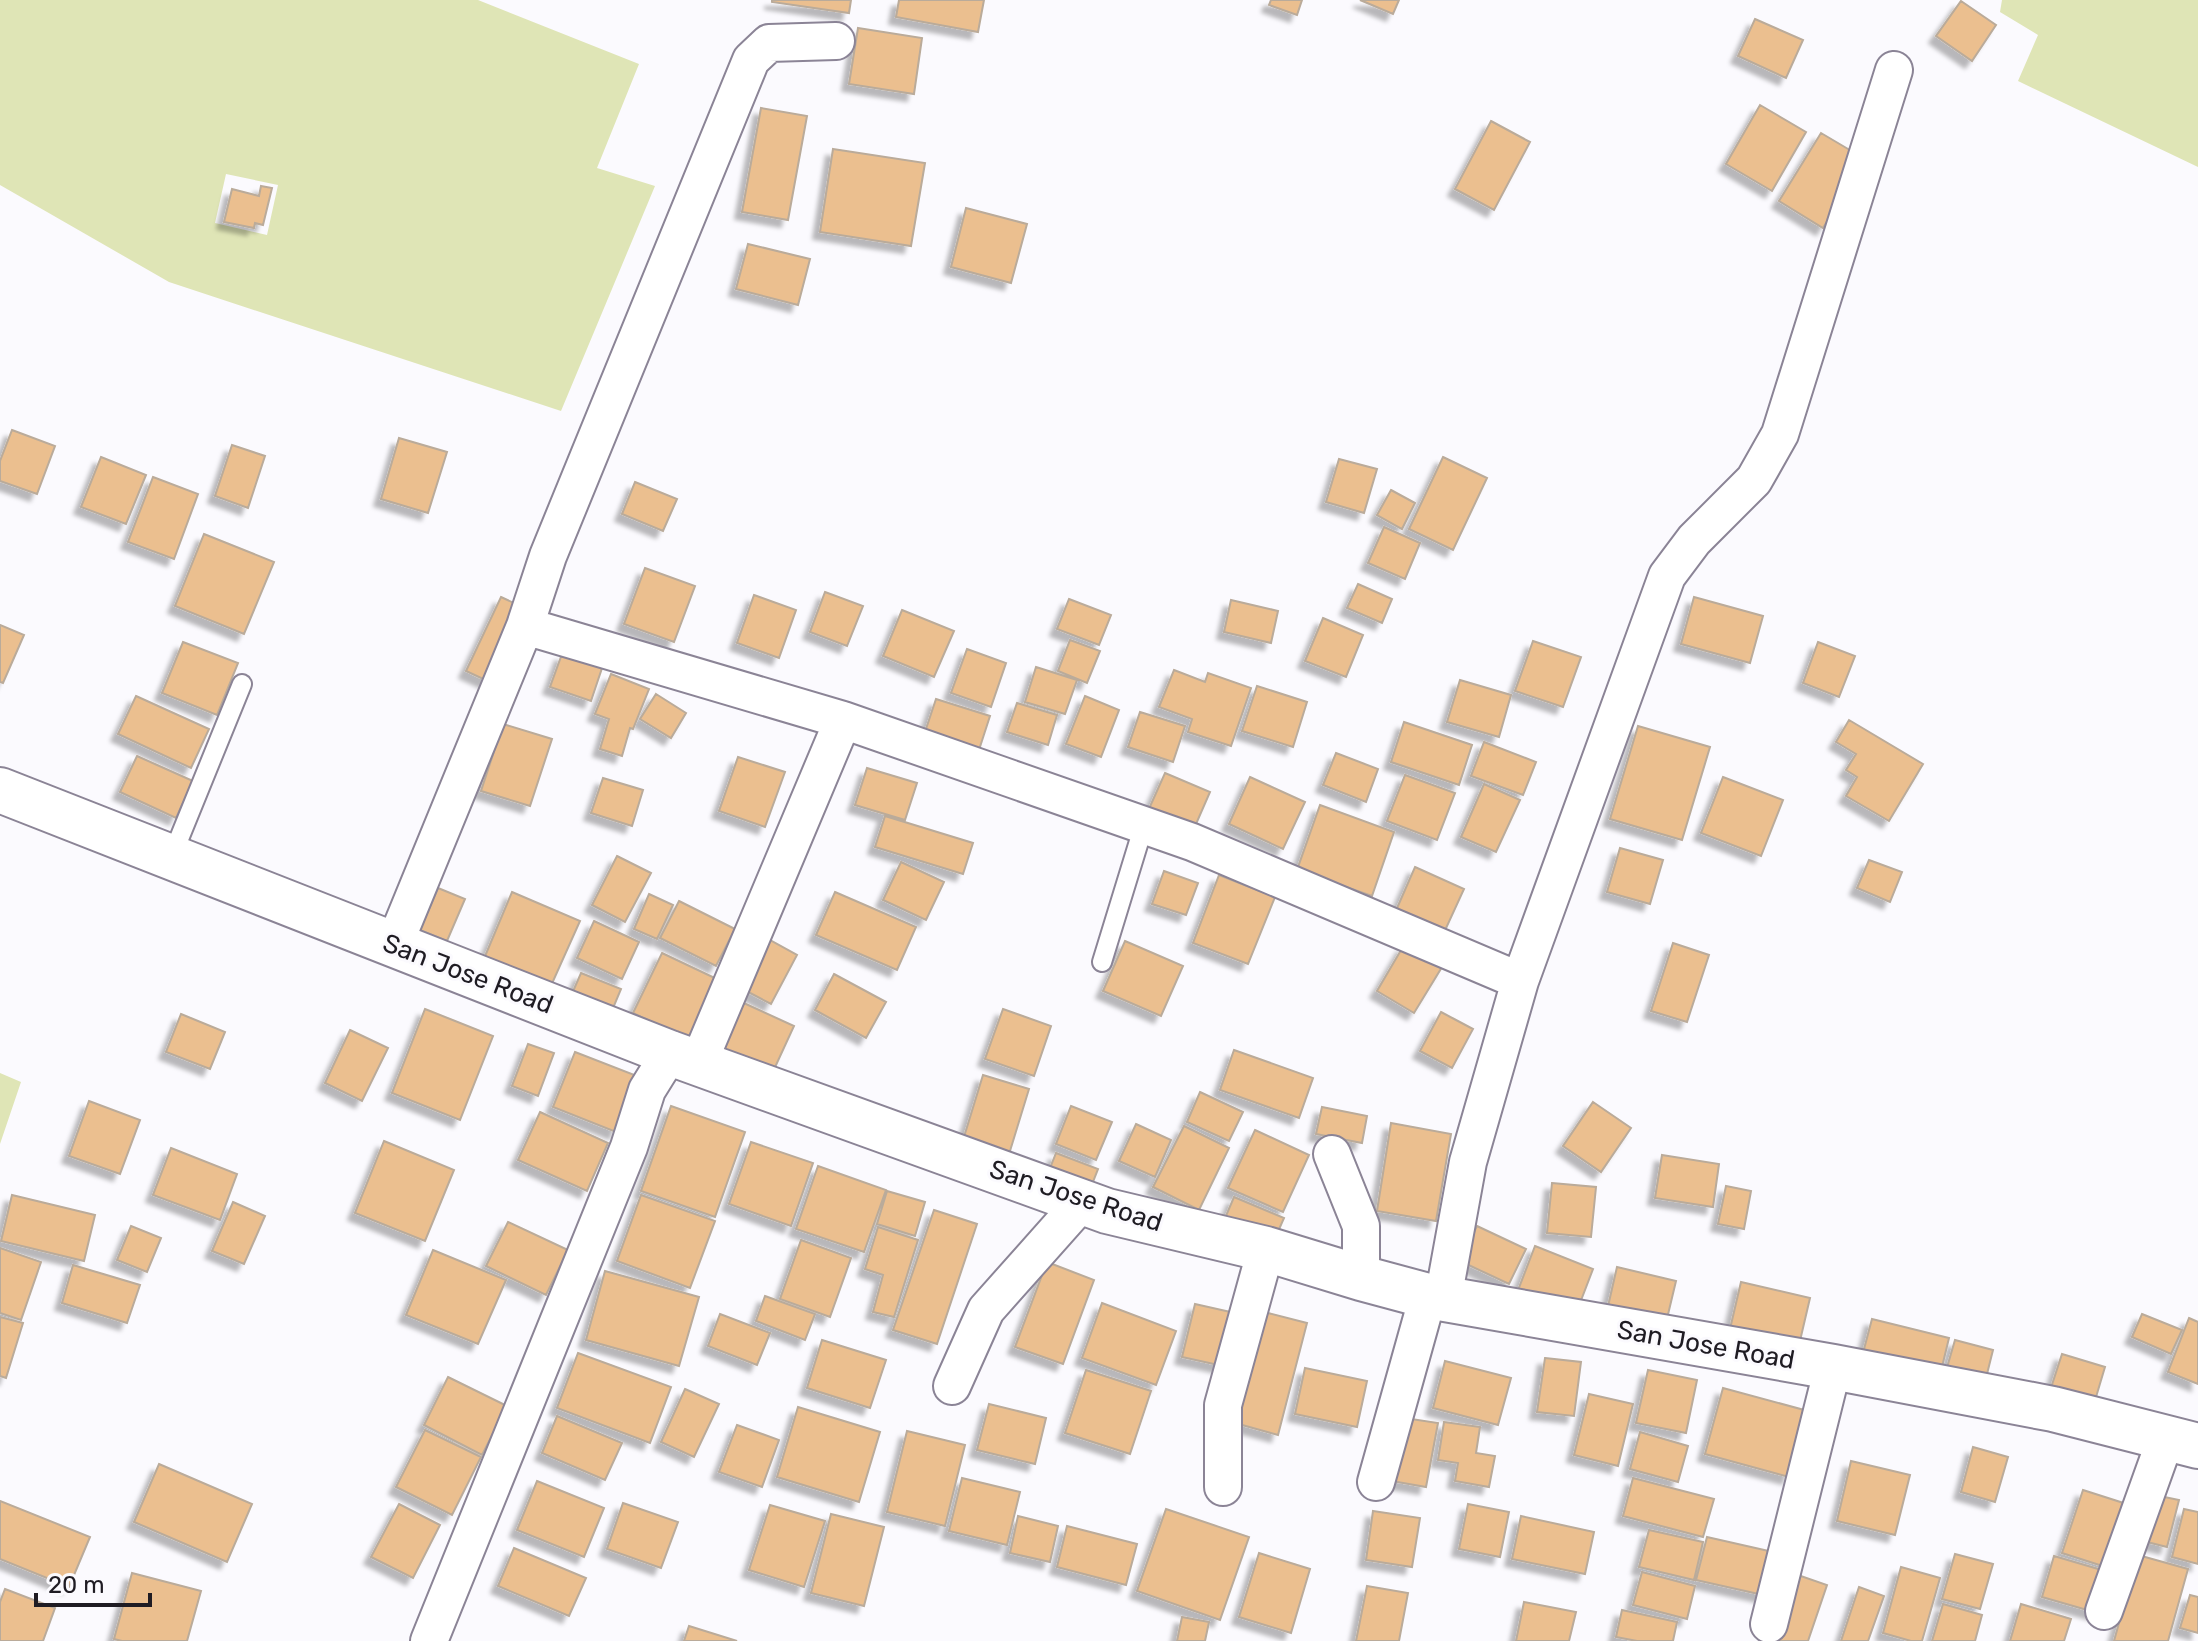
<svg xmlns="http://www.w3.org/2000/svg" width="2198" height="1641" font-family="Rubik,sans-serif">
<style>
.green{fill:#dfe5b6;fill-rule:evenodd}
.building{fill:#ebbf8f;stroke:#baab9a;stroke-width:2;filter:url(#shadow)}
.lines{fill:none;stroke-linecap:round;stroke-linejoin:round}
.lane-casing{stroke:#8b8496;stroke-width:22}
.street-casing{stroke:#8b8496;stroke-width:40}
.secondary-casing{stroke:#8b8496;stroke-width:48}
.lane{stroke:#fff;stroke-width:18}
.street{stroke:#fff;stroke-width:36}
.secondary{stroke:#fff;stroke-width:44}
.labels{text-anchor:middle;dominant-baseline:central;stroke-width:6;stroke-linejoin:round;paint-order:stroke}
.street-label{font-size:26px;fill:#1f1c23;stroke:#fbfafe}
</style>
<defs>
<filter id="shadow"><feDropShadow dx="-7" dy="7" stdDeviation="2" flood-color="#0004"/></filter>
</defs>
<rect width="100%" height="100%" fill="#fbfafe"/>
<!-- green -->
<path class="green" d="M0,0H478L639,64L597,168L655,186L561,411L169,282L0,185ZM226,174L278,185L267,235L215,223Z
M2002,0H2198V167L2018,81L2038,35L2000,12Z
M0,1073L21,1082L0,1144Z"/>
<!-- building -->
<path class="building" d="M772,0H851L849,13L772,2Z
M899,0H984L978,32L896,17Z
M1271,0H1302L1297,15L1269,5Z
M1360,0H1399L1393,14Z
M1961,1L1996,25L1972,61L1936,36Z
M1755,19L1803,40L1786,78L1738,56Z
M858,28L922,38L914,94L849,84Z
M1760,105L1806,132L1772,191L1726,164Z
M761,108L807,116L788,220L742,212Z
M1491,121L1530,142L1494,210L1455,189Z
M1821,133L1865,159L1823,228L1779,201Z
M833,149L925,163L911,246L820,232Z
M261,186L272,188L263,225L255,223L254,228L224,222L232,189L259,196Z
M966,208L1027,224L1011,283L951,267Z
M748,244L810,259L798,305L736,289Z
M12,430L55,446L37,494L0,481V461Z
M399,438L447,452L428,513L381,499Z
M232,445L265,456L248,508L215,496Z
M101,457L146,475L126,524L81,507Z
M1443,457L1487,478L1453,550L1409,529Z
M1339,459L1377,469L1364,513L1326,502Z
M153,477L198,494L174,559L128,542Z
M635,482L677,499L663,531L622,514Z
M1391,490L1415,503L1402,529L1377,515Z
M1384,527L1420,543L1405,579L1368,563Z
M204,534L274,562L244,634L175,606Z
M645,568L695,586L674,642L624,624Z
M1358,584L1392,599L1382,623L1347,608Z
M825,592L863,606L847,646L810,632Z
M754,595L796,610L779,658L737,643Z
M501,597L529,610L494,684L466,671Z
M1694,597L1763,616L1750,663L1681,644Z
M1069,599L1111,615L1099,645L1057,629Z
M1231,600L1278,611L1271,643L1224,632Z
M902,610L954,631L934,677L883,656Z
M1323,618L1363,635L1346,677L1305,661Z
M0,625L24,635L3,683L0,682Z
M1070,640L1100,651L1087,683L1058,671Z
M1533,641L1581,657L1563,707L1515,691Z
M183,642L238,663L217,715L162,693Z
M1818,642L1855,656L1839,697L1803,683Z
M967,649L1006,663L991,707L951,693Z
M562,654L602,668L591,701L550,687Z
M1036,667L1077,680L1065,714L1025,702Z
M1174,670L1205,682L1208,673L1251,688L1231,746L1188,732L1192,719L1159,707Z
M611,674L649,689L633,729L630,728L622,756L600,749L609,719L595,714Z
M1460,680L1511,695L1499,737L1447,722Z
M1257,686L1307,702L1293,747L1242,731Z
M656,694L686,713L671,738L640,719Z
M136,696L209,729L191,768L118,734Z
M1085,696L1119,710L1101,757L1066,744Z
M936,699L990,716L978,753L924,735Z
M1017,703L1057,715L1048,745L1007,732Z
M1140,712L1185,726L1173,762L1128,747Z
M1849,720L1923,764L1889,821L1846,796L1857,777L1846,770L1856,754L1836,742Z
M1404,722L1472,745L1459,785L1391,762Z
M503,724L552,739L530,806L481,791Z
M1638,726L1710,747L1682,840L1610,819Z
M1484,742L1536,762L1523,795L1471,776Z
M1336,753L1378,769L1366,802L1323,785Z
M137,756L193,781L176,818L120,792Z
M738,757L785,772L765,827L719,811Z
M867,768L917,783L905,820L855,805Z
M1165,773L1210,792L1193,831L1148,811Z
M1405,775L1455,793L1437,840L1387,821Z
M1250,777L1305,802L1283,849L1229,824Z
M1723,777L1783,800L1761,856L1701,833Z
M603,778L643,790L632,826L591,813Z
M1484,784L1520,800L1496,852L1461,837Z
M1320,805L1394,832L1372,896L1297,870Z
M885,816L973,843L963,874L875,847Z
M1620,848L1663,860L1650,904L1607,892Z
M617,856L651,873L625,922L592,905Z
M1869,860L1902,872L1890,902L1857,888Z
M901,862L944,882L926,920L883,900Z
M1415,867L1464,889L1442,937L1394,915Z
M1164,871L1198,883L1186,915L1152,904Z
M1219,875L1275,897L1248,964L1193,943Z
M438,888L465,899L447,941L420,930Z
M512,892L580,921L550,988L483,961Z
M835,892L916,927L897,970L816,935Z
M649,894L673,905L657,939L634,929Z
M679,901L735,929L716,966L660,938Z
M594,921L639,942L622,979L577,958Z
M761,935L797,955L771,1004L733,984Z
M1125,941L1183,966L1161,1016L1103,991Z
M1673,943L1709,955L1687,1022L1651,1011Z
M1404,945L1442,967L1414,1013L1377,991Z
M662,953L719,980L690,1040L633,1013Z
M581,973L621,989L608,1020L568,1003Z
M834,974L886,1002L866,1038L815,1010Z
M735,999L794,1026L771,1076L712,1050Z
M425,1009L493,1036L460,1120L392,1093Z
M1003,1009L1051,1026L1034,1076L985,1059Z
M1441,1012L1473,1029L1452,1068L1420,1051Z
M181,1014L225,1032L210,1069L166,1052Z
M350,1030L388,1048L362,1101L325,1083Z
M528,1044L554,1053L538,1096L512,1086Z
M1234,1050L1313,1078L1299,1118L1220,1090Z
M575,1052L637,1076L616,1132L553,1107Z
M983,1075L1029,1089L1006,1164L960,1150Z
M1200,1092L1243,1112L1229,1141L1187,1122Z
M89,1101L140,1120L120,1174L69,1156Z
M1593,1102L1631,1128L1601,1172L1563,1146Z
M671,1106L745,1132L715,1217L641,1191Z
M1071,1106L1112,1122L1096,1160L1056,1144Z
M1322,1107L1367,1116L1362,1143L1316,1134Z
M540,1112L608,1143L587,1191L518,1160Z
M1391,1123L1451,1134L1436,1221L1377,1211Z
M1136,1124L1171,1140L1155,1177L1119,1161Z
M1184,1126L1229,1148L1199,1210L1153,1187Z
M1255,1130L1309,1155L1283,1212L1228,1188Z
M384,1141L454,1170L425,1241L355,1213Z
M751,1142L813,1163L791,1226L729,1204Z
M171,1148L237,1174L220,1220L153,1195Z
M1056,1153L1098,1169L1089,1192L1047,1176Z
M1662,1155L1719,1164L1713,1207L1655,1198Z
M818,1166L886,1190L864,1252L796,1229Z
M1552,1183L1596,1187L1591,1237L1547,1233Z
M1726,1186L1751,1191L1744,1229L1718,1224Z
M887,1191L925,1202L915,1236L877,1224Z
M12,1195L95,1215L84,1261L1,1241Z
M641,1195L715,1221L690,1288L617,1261Z
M1234,1197L1284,1218L1273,1243L1223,1223Z
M233,1202L265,1216L244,1264L212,1251Z
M934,1210L977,1224L937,1344L893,1330Z
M508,1222L568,1250L546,1295L486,1266Z
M131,1226L161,1238L147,1272L117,1260Z
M1477,1226L1526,1249L1509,1284L1460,1261Z
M878,1227L918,1240L894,1317L873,1312L883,1275L865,1269Z
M801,1240L851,1258L830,1317L780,1299Z
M1535,1246L1593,1269L1575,1316L1517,1293Z
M0,1248L41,1262L21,1320L0,1313Z
M433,1250L506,1280L478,1344L406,1315Z
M1047,1262L1094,1280L1063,1364L1015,1347Z
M73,1265L140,1285L127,1323L62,1303Z
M1617,1267L1676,1281L1665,1327L1606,1315Z
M605,1271L699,1297L679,1366L586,1340Z
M1741,1282L1810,1298L1799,1345L1730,1329Z
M765,1296L815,1314L805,1340L756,1321Z
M1102,1303L1176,1331L1156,1385L1082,1358Z
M1195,1304L1235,1313L1223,1366L1182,1357Z
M1264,1312L1307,1323L1278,1435L1235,1423Z
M720,1314L770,1333L757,1365L708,1346Z
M2142,1314L2182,1330L2171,1354L2132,1337Z
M0,1317L23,1323L6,1378L0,1376Z
M2189,1318L2198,1322V1384L2168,1372Z
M1872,1319L1949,1338L1941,1371L1863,1353Z
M822,1340L886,1360L870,1408L807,1388Z
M1955,1340L1993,1350L1985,1382L1946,1371Z
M578,1353L671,1387L650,1443L557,1408Z
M2062,1354L2105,1367L2093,1407L2049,1394Z
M1545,1358L1581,1362L1574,1416L1537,1412Z
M1445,1361L1511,1378L1498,1425L1433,1408Z
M1305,1368L1367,1381L1357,1427L1295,1414Z
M1086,1370L1151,1391L1130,1454L1065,1433Z
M1648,1370L1697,1380L1686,1433L1636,1423Z
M448,1377L507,1406L482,1455L424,1425Z
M1723,1388L1808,1411L1789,1477L1705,1454Z
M685,1389L719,1404L694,1457L661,1442Z
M1589,1394L1633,1404L1618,1466L1574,1455Z
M989,1404L1046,1418L1035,1464L977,1450Z
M798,1407L880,1432L859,1502L777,1477Z
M557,1416L622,1443L605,1480L542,1453Z
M1398,1417L1438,1423L1426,1487L1386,1480Z
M1444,1422L1480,1427L1476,1453L1495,1456L1489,1487L1455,1481L1458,1463L1438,1460Z
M737,1425L779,1440L762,1487L719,1472Z
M425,1430L481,1457L452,1515L396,1487Z
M907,1431L965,1445L945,1526L887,1512Z
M1640,1432L1688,1446L1678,1482L1630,1469Z
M1973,1447L2008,1457L1995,1502L1961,1492Z
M1851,1461L1910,1475L1895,1535L1837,1521Z
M159,1464L252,1504L227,1562L134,1522Z
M962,1478L1020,1492L1007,1545L949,1531Z
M1633,1478L1714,1499L1703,1537L1623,1516Z
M537,1481L604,1508L584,1557L517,1530Z
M2083,1490L2136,1507L2115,1570L2062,1553Z
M2150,1494L2179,1500L2167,1547L2139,1540Z
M0,1501L90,1537L69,1587L0,1559Z
M623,1503L678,1522L661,1568L607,1549Z
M399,1504L440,1525L413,1578L371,1557Z
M1468,1504L1509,1512L1500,1557L1459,1549Z
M770,1505L825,1521L804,1587L749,1570Z
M1166,1509L1249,1537L1220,1620L1137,1591Z
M2184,1509L2198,1512V1564L2172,1557Z
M1373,1511L1420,1518L1412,1567L1366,1560Z
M831,1514L884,1527L864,1606L811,1593Z
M1018,1516L1058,1526L1050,1562L1010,1553Z
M1521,1516L1594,1532L1585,1574L1512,1559Z
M1067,1526L1137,1544L1126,1585L1057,1567Z
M1649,1530L1703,1542L1694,1580L1639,1567Z
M1707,1537L1782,1554L1772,1597L1696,1580Z
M514,1548L586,1578L569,1616L498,1586Z
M1259,1553L1310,1569L1291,1633L1239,1617Z
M1955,1554L1993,1564L1980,1609L1942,1599Z
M2138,1555L2188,1569L2168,1641H2114Z
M2054,1556L2112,1573L2101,1614L2042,1597Z
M1901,1567L1940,1578L1922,1641H1911L1883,1633Z
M1642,1572L1695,1586L1687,1619L1633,1605Z
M132,1573L201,1591L187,1641H122L114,1639Z
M1795,1574L1827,1585L1808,1641H1773Z
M1367,1586L1408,1593L1399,1641H1356Z
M1859,1587L1884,1596L1868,1641H1841Z
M5,1589L55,1608L43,1641H0V1602Z
M2190,1595L2198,1597V1633L2180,1628Z
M1524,1602L1576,1612L1569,1641H1516Z
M1943,1604L1982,1615L1975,1641H1932Z
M2021,1604L2071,1619L2064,1641H2010Z
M1622,1610L1677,1622L1673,1641H1637L1616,1637Z
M1182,1617L1209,1622L1205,1641H1177Z
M689,1626L737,1641H684Z"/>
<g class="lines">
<!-- lane casing -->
<g class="lane-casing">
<path id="lane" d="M172,856L242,684
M1102,962L1144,825"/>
</g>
<!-- street casing -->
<g class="street-casing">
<path id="street" d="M525,626L548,556L751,60L769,43L836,41
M394,945L525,626L843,720L1192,842L1520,981
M698,1064L843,720
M1332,1154L1361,1226V1278
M1443,1299L1468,1162L1520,981L1667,576L1694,540L1754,480L1780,434L1894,70
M952,1386L986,1310L1082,1202
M1376,1482L1428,1296
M1223,1487V1405L1266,1249
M2104,1611L2166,1438
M1769,1624L1833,1367
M429,1641L629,1147L647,1090L670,1053"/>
</g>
<!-- secondary casing -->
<g class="secondary-casing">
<path id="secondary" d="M0,790L670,1053L1107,1211L1266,1249L1361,1278L1428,1296L1833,1367L2053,1409L2198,1446"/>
</g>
<!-- lane -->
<use href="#lane" class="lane"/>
<!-- street -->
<use href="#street" class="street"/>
<!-- secondary -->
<use href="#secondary" class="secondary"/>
</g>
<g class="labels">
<!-- street labels -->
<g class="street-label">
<text transform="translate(468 974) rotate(21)">San Jose Road</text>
<text transform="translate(1076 1196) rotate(18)">San Jose Road</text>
<text transform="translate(1706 1345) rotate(10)">San Jose Road</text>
</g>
</g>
<!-- scale -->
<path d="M36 1593v12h114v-12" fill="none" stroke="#1f1c23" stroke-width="4"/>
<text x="48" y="1593" font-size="24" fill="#1f1c23" stroke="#fbfafe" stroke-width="6" paint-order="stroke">20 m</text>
</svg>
